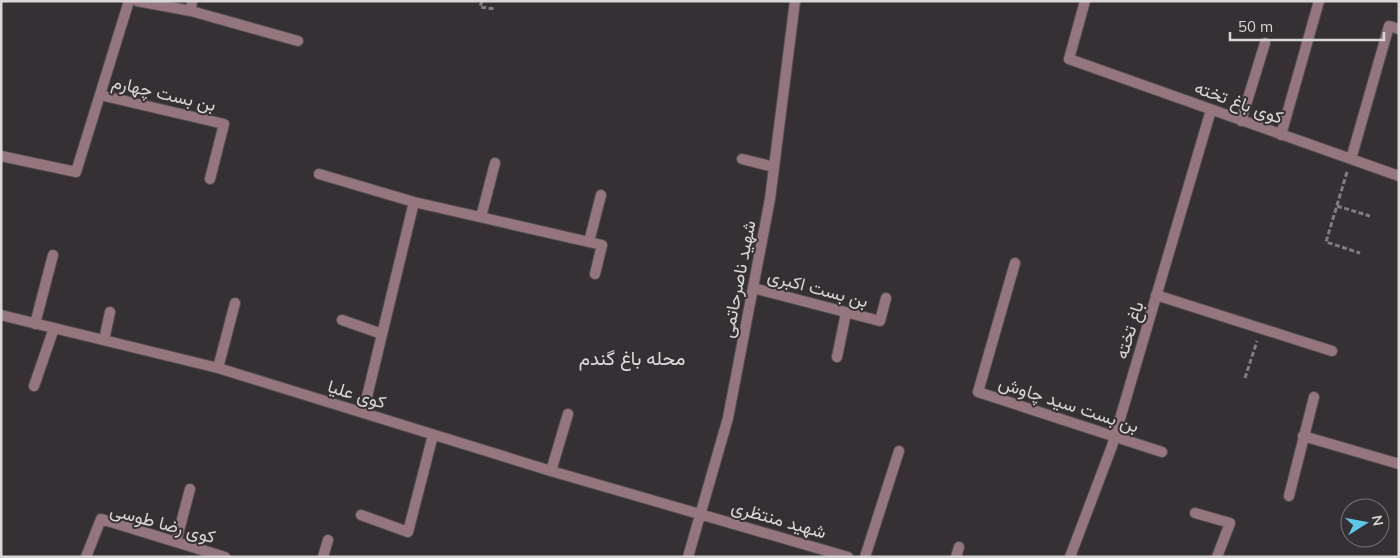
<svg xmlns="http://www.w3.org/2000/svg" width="1400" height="558" font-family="Mulish,Vazirmatn,sans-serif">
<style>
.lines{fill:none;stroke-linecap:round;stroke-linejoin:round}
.street-casing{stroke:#534e51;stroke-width:12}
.path{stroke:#817c7f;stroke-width:3;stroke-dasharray:5 2.5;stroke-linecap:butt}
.street{stroke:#95767e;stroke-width:10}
.labels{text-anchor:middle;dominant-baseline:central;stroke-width:4;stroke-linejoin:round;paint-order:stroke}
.street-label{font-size:18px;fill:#d9d6d8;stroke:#353033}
.neighbourhood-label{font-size:19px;fill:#e0dade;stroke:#353033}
</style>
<rect width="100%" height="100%" fill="#353033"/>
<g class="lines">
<!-- street casing -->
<g class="street-casing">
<path id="street" d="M137,1L191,11L192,1
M1085,1L1069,59L1399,176
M191,11L298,41
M100,95L224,124L210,179
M1241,121L1265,43
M1281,135L1319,1
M1,156L76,172L129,1
M742,159L774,167
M1351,159L1389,26L1399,29
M319,174L414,202L602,245L595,274
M481,217L495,163
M589,242L601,195
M1015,263L978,392L1162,452
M753,288L880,321L886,298
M1156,295L1332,351
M1,315L218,368L551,471L848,557
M342,320L382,334
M35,324L53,255
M104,340L110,312
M837,357L846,313
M218,368L235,303
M34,386L54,328
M363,413L414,202
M1303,436L1399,464
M551,471L568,414
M1289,496L1314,397
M1195,513L1230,523L1217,557
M361,515L408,532L433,435
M176,542L190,489
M86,557L101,519L225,557
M323,557L328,540
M688,557L728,418L770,199L795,1
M865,557L899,451
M956,557L959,547
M1070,557L1112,446L1211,110"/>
</g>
<!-- path -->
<path class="path" d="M482,1L480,7L495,9
M1347,172L1326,242L1360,253
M1337,206L1370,216
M1245,378L1257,341"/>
<!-- street -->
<use href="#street" class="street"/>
</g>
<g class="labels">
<!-- street labels -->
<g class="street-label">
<text transform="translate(164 93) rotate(13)">بن بست چهارم</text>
<text transform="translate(1239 102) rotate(20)">کوی باغ تخته</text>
<text transform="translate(738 279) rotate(-79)">شهید ناصرحاتمی</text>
<text transform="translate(818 288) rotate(15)">بن بست اکبری</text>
<text transform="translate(1129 330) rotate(-73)">باغ تخته</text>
<text transform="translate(357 394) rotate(17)">کوی علیا</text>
<text transform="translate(1069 404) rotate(18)">بن بست سید چاوش</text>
<text transform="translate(779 519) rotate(16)">شهید منتظری</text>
<text transform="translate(163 523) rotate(15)">کوی رضا طوسی</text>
</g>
<!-- neighbourhood labels -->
<g class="neighbourhood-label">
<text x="632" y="358">محله باغ گندم</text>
</g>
</g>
<!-- border -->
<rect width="1400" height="558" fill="none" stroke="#d9d6d8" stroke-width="5"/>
<!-- north arrow -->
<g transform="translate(1365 523) rotate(79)"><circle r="24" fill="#353033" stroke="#777275"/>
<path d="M0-4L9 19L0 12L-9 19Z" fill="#5dc7e8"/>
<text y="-8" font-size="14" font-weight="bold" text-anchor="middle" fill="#d9d6d8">N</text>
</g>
<!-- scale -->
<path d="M1230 32v8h154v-8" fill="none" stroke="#d9d6d8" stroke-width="2.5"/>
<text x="1238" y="32" font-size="15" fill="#d9d6d8" stroke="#353033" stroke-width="4" paint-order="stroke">50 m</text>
</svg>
